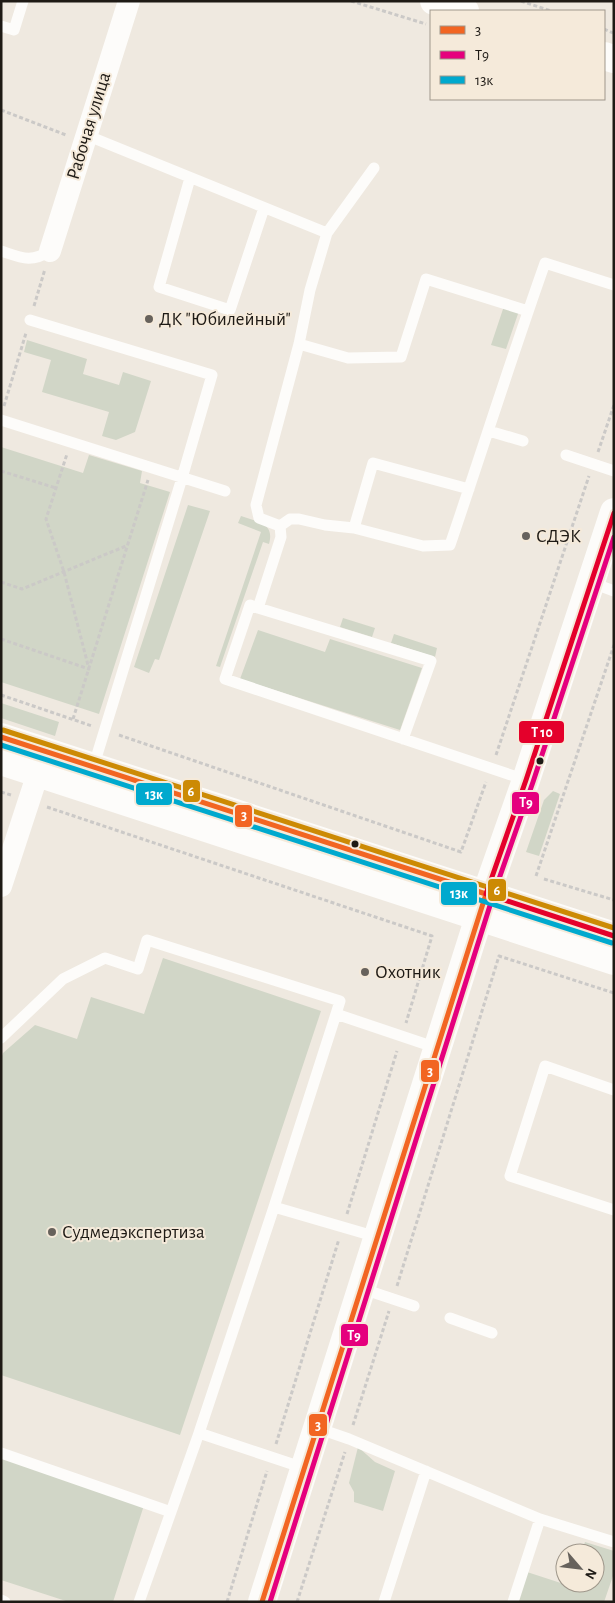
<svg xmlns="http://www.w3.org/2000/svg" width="615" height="1603" font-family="'Alegreya Sans',sans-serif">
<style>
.green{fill:#d1d6c7}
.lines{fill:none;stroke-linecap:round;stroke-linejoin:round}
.path{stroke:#cbc9c7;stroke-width:3;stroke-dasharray:4 2.5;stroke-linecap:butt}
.lane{stroke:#fdfcfa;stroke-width:11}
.street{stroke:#fdfcfa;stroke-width:22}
.secondary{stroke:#fdfcfa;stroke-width:28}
.primary{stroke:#fdfcfa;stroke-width:28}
.bus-1-casing{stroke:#f5eada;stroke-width:9}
.bus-2-casing{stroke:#f5eada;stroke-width:9}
.bus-3-casing{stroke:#f5eada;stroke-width:9}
.bus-4-casing{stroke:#f5eada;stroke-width:9}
.bus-5-casing{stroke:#f5eada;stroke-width:9}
.bus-1{stroke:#f26522;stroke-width:5}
.bus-2{stroke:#e5007d;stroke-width:5}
.bus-3{stroke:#00a9ce;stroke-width:5}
.bus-4{stroke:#cc8a04;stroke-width:5}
.bus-5{stroke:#e4002b;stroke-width:5}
.poi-dot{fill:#67625c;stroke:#f5eada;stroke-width:2}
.bus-dot{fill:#1e1a15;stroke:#f5eada;stroke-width:2}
.labels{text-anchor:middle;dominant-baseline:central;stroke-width:4;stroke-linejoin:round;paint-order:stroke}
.street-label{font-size:19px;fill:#1e1a15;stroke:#f5eada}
.poi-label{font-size:19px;fill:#1e1a15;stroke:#f5eada;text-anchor:start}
.line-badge{stroke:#f5eada;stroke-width:2}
.badge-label{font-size:14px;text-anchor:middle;font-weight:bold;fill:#fff}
</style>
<rect width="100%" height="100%" fill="#efe9e0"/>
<!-- green -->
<path class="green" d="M506,300L521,305L506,349L491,345Z
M27,340L87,359L83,374L119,385L123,372L151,381L135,432L116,440L102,436L109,412L42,392L51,360L24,352Z
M1,447L83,473L89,455L142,471L140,483L170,492L99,714L1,682Z
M188,505L210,511L159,660L155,659L149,673L134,667Z
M241,516C257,522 275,522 269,544L263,542L220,667L216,666L261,532L238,523Z
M343,618L375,628L372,637L340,627Z
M258,630L325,652L330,639L422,668L400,730L240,679Z
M394,634L437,648L435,657L391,643Z
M1,703L59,722L55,736L1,718Z
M553,791L560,794L539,856L526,852L544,800Z
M163,958L321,1011L180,1435L1,1375V1059L3,1053L35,1025L77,1039L91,997L144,1014Z
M358,1447L375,1462L395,1471L383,1511L354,1502V1492L349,1483Z
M1,1452L146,1499L113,1602H69L1,1580Z
M585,1542L614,1551V1573L604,1602H517L527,1572L570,1586L572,1583H595V1553H581Z"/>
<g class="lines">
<!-- path -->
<path class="path" d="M351,1L426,24
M521,1L551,11
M604,29L613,33
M1,110L66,135
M34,306L45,269
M4,406L26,333
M598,452L614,405
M1,471L56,488
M1,582L22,589L126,546
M1,639L89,669L64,572L46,519L67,454
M1,695L92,726
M73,719L148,480
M119,735L461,852L486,782
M496,755L589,476
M1,792L11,795
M47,807L432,936L406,1023
M536,876L614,645
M544,879L614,900
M347,1214L397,1051
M397,1286L499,956L614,993
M353,1425L389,1311
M276,1444L339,1239
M227,1602L267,1471
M297,1602L345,1452"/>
<!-- lane -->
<path class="lane" d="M1,26L14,30L23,1
M86,135L327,233
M374,168L327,233L310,290L299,344L256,505L259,518L280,526L281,537L258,608L431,661L403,739
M190,178L159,287L230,310L264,208
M1,251C22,258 31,263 50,251
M30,320L212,375L182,478L93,768
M299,344L348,358L401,357L426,279L528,311
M1,420L225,491
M489,431L523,441
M566,455L614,471
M469,489L373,463L354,528L423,546L450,545C482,451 512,356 545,263L614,285
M280,526L290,519H299L325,525L354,528
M590,582L614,591
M258,608L250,605L225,679L526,780
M336,1014L274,1207L377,1237
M1,1038L63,979L105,958L138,969L147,940L340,1001L336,1014L437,1048
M614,1090L545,1066L510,1176L614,1210
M274,1207L199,1433L304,1468
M360,1288L414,1306
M450,1318L492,1333
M317,1428L349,1439L540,1519L614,1542
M1,1453L171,1512
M1,1600L5,1602
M139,1602L199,1433
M384,1602L426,1471
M513,1602L540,1519"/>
<!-- street -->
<path class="street" d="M50,251L129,1
M1,886L38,773"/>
<!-- secondary -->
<path class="secondary" d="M434,1L465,11
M604,56L614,59
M486,894L526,780L614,512
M262,1602L479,917"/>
<!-- primary -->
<path class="primary" d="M1,737L614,936
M1,761L614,961"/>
<!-- bus-1 casing -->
<g class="bus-1-casing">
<path id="bus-1" d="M1,737L486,894
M262,1602L486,894"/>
</g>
<!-- bus-2 casing -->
<g class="bus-2-casing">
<path id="bus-2" d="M270,1602L493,896L533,782L614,537"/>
</g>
<!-- bus-3 casing -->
<g class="bus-3-casing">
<path id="bus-3" d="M1,745L612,943"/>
</g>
<!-- bus-4 casing -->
<g class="bus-4-casing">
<path id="bus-4" d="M3,730L614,928"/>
</g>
<!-- bus-5 casing -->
<g class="bus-5-casing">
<path id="bus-5" d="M614,513L526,780L486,894L614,936"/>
</g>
<!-- bus-1 -->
<use href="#bus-1" class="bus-1"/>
<!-- bus-2 -->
<use href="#bus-2" class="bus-2"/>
<!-- bus-3 -->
<use href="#bus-3" class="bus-3"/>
<!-- bus-4 -->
<use href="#bus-4" class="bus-4"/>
<!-- bus-5 -->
<use href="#bus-5" class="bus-5"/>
</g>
<!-- markers -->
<g class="poi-dot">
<circle cx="149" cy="319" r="5"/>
<circle cx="526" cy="536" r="5"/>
<circle cx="365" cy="972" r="5"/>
<circle cx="52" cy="1232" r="5"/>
</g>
<g class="bus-dot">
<circle cx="540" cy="761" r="4.5"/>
<circle cx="355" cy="844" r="4.5"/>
</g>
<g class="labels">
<!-- street labels -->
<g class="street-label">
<text transform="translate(89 126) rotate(-73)">Рабочая улица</text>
</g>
<!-- poi labels -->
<g class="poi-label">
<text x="159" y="319">ДК "Юбилейный"</text>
<text x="536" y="536">СДЭК</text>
<text x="375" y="972">Охотник</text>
<text x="62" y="1232">Судмедэкспертиза</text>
</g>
</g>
<g class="line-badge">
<rect x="518" y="720" width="47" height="24" rx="5" fill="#e4002b"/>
<rect x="182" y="779" width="19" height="24" rx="5" fill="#cc8a04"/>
<rect x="135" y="782" width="38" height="24" rx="5" fill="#00a9ce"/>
<rect x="511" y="791" width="29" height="24" rx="5" fill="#e5007d"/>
<rect x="234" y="804" width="19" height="24" rx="5" fill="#f26522"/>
<rect x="487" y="878" width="20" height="24" rx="5" fill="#cc8a04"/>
<rect x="440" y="881" width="38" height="25" rx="5" fill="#00a9ce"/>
<rect x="420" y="1059" width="20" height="24" rx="5" fill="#f26522"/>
<rect x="340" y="1323" width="29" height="24" rx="5" fill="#e5007d"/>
<rect x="308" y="1413" width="20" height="24" rx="5" fill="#f26522"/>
</g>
<g class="badge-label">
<text x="542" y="737">Т 10</text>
<text x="191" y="796">6</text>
<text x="154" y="799">13к</text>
<text x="526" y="807">Т9</text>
<text x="244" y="820">3</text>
<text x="497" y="895">6</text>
<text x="459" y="898">13к</text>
<text x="430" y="1076">3</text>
<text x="354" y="1340">Т9</text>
<text x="318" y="1430">3</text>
</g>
<!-- border -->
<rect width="615" height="1603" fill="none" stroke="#1e1a15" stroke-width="5"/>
<!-- legend -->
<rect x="430" y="10" width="175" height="90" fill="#f5eada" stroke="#9f978b"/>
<rect x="440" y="26" width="25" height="8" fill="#f26522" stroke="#9f978b"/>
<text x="475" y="35" font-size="15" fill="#1e1a15">3</text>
<rect x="440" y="51" width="25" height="8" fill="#e5007d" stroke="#9f978b"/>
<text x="475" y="60" font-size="15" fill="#1e1a15">Т9</text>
<rect x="440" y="76" width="25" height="8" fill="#00a9ce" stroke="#9f978b"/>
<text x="475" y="85" font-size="15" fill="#1e1a15">13к</text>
<!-- north arrow -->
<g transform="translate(580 1568) rotate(118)"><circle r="24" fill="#f5eada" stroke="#9f978b"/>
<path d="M0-4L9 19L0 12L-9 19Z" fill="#67625c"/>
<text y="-8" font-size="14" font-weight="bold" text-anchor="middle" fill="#1e1a15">N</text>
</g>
</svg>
